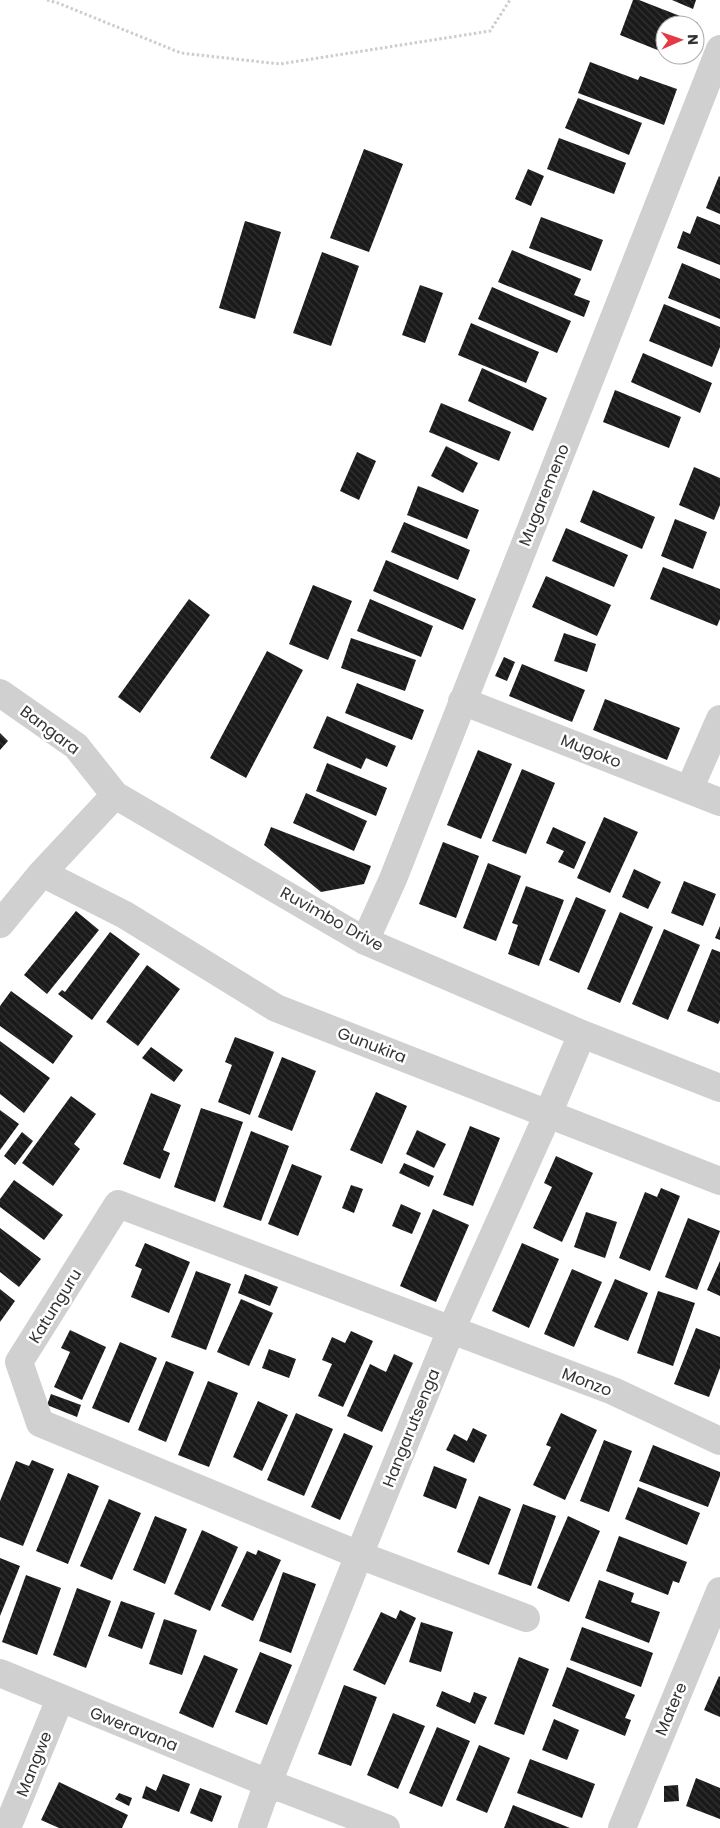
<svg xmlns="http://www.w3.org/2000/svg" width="720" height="1828" font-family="Poppins,sans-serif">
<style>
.building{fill:url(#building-back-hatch)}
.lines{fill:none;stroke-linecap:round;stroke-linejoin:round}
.path{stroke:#cdcdcd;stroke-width:3;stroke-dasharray:2.5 2.5;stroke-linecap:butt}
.minor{stroke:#d0d0d0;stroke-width:28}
.labels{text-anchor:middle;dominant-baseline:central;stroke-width:5;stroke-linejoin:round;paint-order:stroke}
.street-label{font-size:16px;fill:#333;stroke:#fff}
</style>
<defs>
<pattern id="building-back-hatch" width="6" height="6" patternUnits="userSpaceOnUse" patternTransform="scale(1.25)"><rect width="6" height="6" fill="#1a1a1a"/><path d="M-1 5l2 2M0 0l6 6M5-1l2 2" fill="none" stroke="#333"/></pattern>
</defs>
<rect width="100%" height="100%" fill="#fff"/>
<!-- building -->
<path class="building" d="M633,0H639L698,23L695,30V25H665V53L620,35Z
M672,0H696L693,9Z
M670,55H685L683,60Z
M590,62L638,80L640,76L677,89L664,125L578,93Z
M578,98L642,123L629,155L565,128Z
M559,138L626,163L614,194L547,169Z
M364,149L403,164L369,252L330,238Z
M528,169L544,176L531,206L515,199Z
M719,176L720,177V214L706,208Z
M697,216L720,225V265L677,248L683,231L690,234Z
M541,217L603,240L591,271L529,248Z
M245,221L281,232L255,319L219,308Z
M512,250L581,279L574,295L590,301L584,317L498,282Z
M322,252L359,266L331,346L293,333Z
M682,263L720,279V319L668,298Z
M420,285L443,293L425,343L402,335Z
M492,287L571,321L557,353L478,319Z
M664,304L720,327V347L712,367L649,341Z
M471,323L539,352L526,383L458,355Z
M643,353L712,383L700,413L631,382Z
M482,368L547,398L533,431L468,401Z
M615,390L681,417L669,448L603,422Z
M441,403L511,432L499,461L429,432Z
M446,446L478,463L463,493L431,476Z
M357,452L376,461L359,500L340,491Z
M694,467L720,478V505L714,520L679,505Z
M418,486L479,510L467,539L407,515Z
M593,490L655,517L642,549L580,522Z
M675,519L707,532L693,569L661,556Z
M404,522L470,550L458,580L391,552Z
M566,528L628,555L614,587L552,561Z
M386,560L476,599L463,630L373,591Z
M663,567L720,589V619L717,626L650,599Z
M546,576L611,605L597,636L532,607Z
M313,585L352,601L328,660L289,644Z
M189,599L210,615L140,713L118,697Z
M370,599L433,626L421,657L357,631Z
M564,633L596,644L587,672L554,661Z
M351,638L416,660L405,691L341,668Z
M267,651L303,670L246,778L210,758Z
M504,657L515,662L507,681L495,676Z
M522,664L585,690L572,722L509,696Z
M357,683L424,710L412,740L345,713Z
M605,699L680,728L667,760L593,730Z
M327,716L396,746L387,767L366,758L361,769L313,748Z
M0,733L8,741L0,750Z
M478,750L512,764L481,839L447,825Z
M327,763L387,788L376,816L316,791Z
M522,769L555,783L526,854L492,841Z
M306,793L367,821L354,851L293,823Z
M604,817L638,832L610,893L577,878Z
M271,827L371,866L364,884L321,892L264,845Z
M553,827L586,842L574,869L558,862L564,851L546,843Z
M443,842L479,856L456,918L419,904Z
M488,863L521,876L496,941L463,928Z
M634,869L661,882L648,909L622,897Z
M684,881L716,894L703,926L671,913Z
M526,886L564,900L539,966L508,954L518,925L512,923Z
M576,897L606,910L579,973L549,960Z
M76,911L99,930L47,994L24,975Z
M620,912L653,927L620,1003L587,989Z
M720,926V940L715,938Z
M664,929L700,945L668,1020L632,1004Z
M110,932L140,954L92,1020L58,994L62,990L65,992Z
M712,949L720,952V1020L718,1024L687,1011Z
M147,965L180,989L138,1046L106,1022Z
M11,991L73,1036L53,1064L0,1026V1006Z
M235,1037L274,1052L250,1115L218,1102L232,1065L225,1062Z
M0,1041L50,1078L24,1113L0,1094Z
M151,1047L183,1070L174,1082L142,1058Z
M282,1057L316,1071L292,1131L258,1117Z
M376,1092L407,1106L382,1164L350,1150Z
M151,1093L181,1105L163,1150L170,1153L160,1179L123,1164Z
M71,1096L96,1114L74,1144L80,1149L53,1186L22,1163Z
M201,1108L243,1122L215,1202L174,1187Z
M0,1110L19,1124L0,1150Z
M470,1126L500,1138L473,1206L443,1195Z
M417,1130L446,1144L434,1168L406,1154Z
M251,1131L289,1146L261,1221L223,1207Z
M22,1132L33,1141L15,1165L4,1156Z
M556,1156L593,1173L562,1242L533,1228L552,1187L544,1183Z
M404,1163L434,1176L429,1187L399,1173Z
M292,1164L322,1176L298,1236L268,1224Z
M14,1180L63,1215L44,1240L0,1207V1199Z
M351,1185L363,1189L354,1213L342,1208Z
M661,1188L680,1196L650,1271L619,1258L645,1192L657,1197Z
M401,1204L421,1213L412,1234L392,1226Z
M433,1209L469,1225L436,1302L400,1286Z
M586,1212L617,1222L605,1258L574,1247Z
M688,1218L720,1231L697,1290L665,1277Z
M0,1228L41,1259L19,1287L0,1272Z
M145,1243L190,1262L169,1313L131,1297L142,1269L135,1266Z
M522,1243L559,1259L529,1328L492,1311Z
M720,1261V1296L707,1290Z
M572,1269L602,1282L574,1347L544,1334Z
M196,1271L231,1284L206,1350L171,1337Z
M245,1274L278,1287L270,1306L238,1293Z
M615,1279L648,1293L628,1341L594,1327Z
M0,1289L15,1301L0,1322Z
M658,1291L695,1303L673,1366L637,1353Z
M241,1299L273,1313L249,1366L217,1352Z
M696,1328L720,1337V1368L709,1397L674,1384Z
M70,1330L106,1347L82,1400L54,1387L70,1352L61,1348Z
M351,1331L373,1341L343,1407L318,1396L332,1364L322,1360L332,1337L345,1343Z
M120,1342L157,1358L129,1423L92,1408Z
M269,1349L296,1359L289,1378L262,1368Z
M394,1354L413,1363L382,1432L347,1416L370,1364L386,1372Z
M166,1361L194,1372L166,1442L138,1430Z
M208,1381L238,1393L209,1467L178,1455Z
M51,1394L81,1405L77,1417L47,1405Z
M258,1401L288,1415L262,1471L233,1457Z
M296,1413L333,1429L304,1496L267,1480Z
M561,1413L597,1430L565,1500L533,1485L551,1447L546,1445Z
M473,1428L487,1435L474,1463L446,1450L454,1434L467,1441Z
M344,1433L373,1446L340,1520L311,1507Z
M604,1440L632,1451L609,1512L580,1501Z
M653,1445L720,1472V1476L708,1507L639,1481Z
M32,1460L54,1469L23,1546L0,1537V1501L16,1461L29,1466Z
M434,1466L467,1479L456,1509L423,1496Z
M68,1473L99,1486L68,1564L36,1551Z
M638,1487L700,1513L687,1545L625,1519Z
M479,1496L511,1509L489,1565L457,1552Z
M109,1499L141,1513L112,1580L80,1566Z
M523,1504L556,1516L531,1586L498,1574Z
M155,1516L187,1529L165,1584L133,1570Z
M568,1516L600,1531L569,1602L537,1588Z
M202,1530L238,1547L210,1611L174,1594Z
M619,1536L687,1562L679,1583L673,1581L668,1595L606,1571Z
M258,1550L281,1560L253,1621L221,1606L247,1551L256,1555Z
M0,1558L20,1566L0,1616Z
M283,1572L316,1584L291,1653L259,1641Z
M26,1575L61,1588L37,1655L2,1642Z
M599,1580L634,1593L631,1602L660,1612L649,1643L585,1618Z
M77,1588L111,1601L86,1668L53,1655Z
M121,1601L155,1613L142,1649L108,1636Z
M400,1610L416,1618L385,1685L353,1670L381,1612L396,1619Z
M164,1619L197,1630L182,1675L149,1664Z
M421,1622L453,1632L441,1672L409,1662Z
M582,1627L653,1653L641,1687L570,1660Z
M260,1652L292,1665L267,1725L235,1712Z
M204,1655L238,1669L213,1728L179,1713Z
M519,1657L549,1669L524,1735L494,1724Z
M567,1667L635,1695L625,1718L631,1720L625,1736L552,1706Z
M719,1676L720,1677V1717L704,1710Z
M344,1685L377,1697L351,1766L318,1754Z
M442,1691L470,1703L474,1692L487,1697L475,1724L436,1706Z
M393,1713L425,1726L398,1789L367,1775Z
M554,1719L579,1730L567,1760L542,1750Z
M437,1727L470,1741L442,1807L409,1793Z
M479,1745L510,1758L487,1813L456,1800Z
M530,1759L595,1784L582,1818L517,1793Z
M163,1774L190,1784L179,1812L142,1798L146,1786L156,1791Z
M696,1778L720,1788V1819L686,1806Z
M59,1782L128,1815L122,1828H59L41,1820Z
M678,1785L679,1801L664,1802V1786Z
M200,1788L222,1796L212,1822L190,1813Z
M119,1793L132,1798L129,1806L115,1799Z
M513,1805L570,1828H504Z"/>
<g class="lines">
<!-- path -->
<path class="path" d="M47,0L58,3L181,53L280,64L490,31L510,0"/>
<!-- minor -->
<path class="minor" d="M0,693L76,746L115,795
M462,701L720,802
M689,790L720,719
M42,873L125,915L276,1008L720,1181
M0,924L42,873L115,795L365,941L582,1034L720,1088
M365,941L393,879L720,49
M526,1618L359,1555L40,1423L19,1362L118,1204L613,1391L720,1441
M0,1673L268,1783L386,1828
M7,1828L60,1699
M252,1828L268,1783L359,1555L451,1330L548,1114L582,1034
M622,1828L720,1591"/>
</g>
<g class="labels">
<!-- street labels -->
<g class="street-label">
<text transform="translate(544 495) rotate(-68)">Mugaremeno</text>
<text transform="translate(50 730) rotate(37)">Bangara</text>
<text transform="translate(591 751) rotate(22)">Mugoko</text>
<text transform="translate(332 919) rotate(29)">Ruvimbo Drive</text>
<text transform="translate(372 1045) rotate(21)">Gunukira</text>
<text transform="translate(55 1306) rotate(-58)">Katunguru</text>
<text transform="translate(587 1382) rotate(21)">Monzo</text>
<text transform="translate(411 1428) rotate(-68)">Hangarutsenga</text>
<text transform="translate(671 1709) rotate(-67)">Matere</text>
<text transform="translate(134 1729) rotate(22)">Gweravana</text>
<text transform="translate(34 1764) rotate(-68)">Mangwe</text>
</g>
</g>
<!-- north arrow -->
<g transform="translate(680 40) rotate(88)"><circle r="24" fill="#ffffff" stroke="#adadad"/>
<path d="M0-4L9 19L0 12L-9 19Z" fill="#e63946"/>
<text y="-8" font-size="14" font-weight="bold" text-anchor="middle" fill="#333333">N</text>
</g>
</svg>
